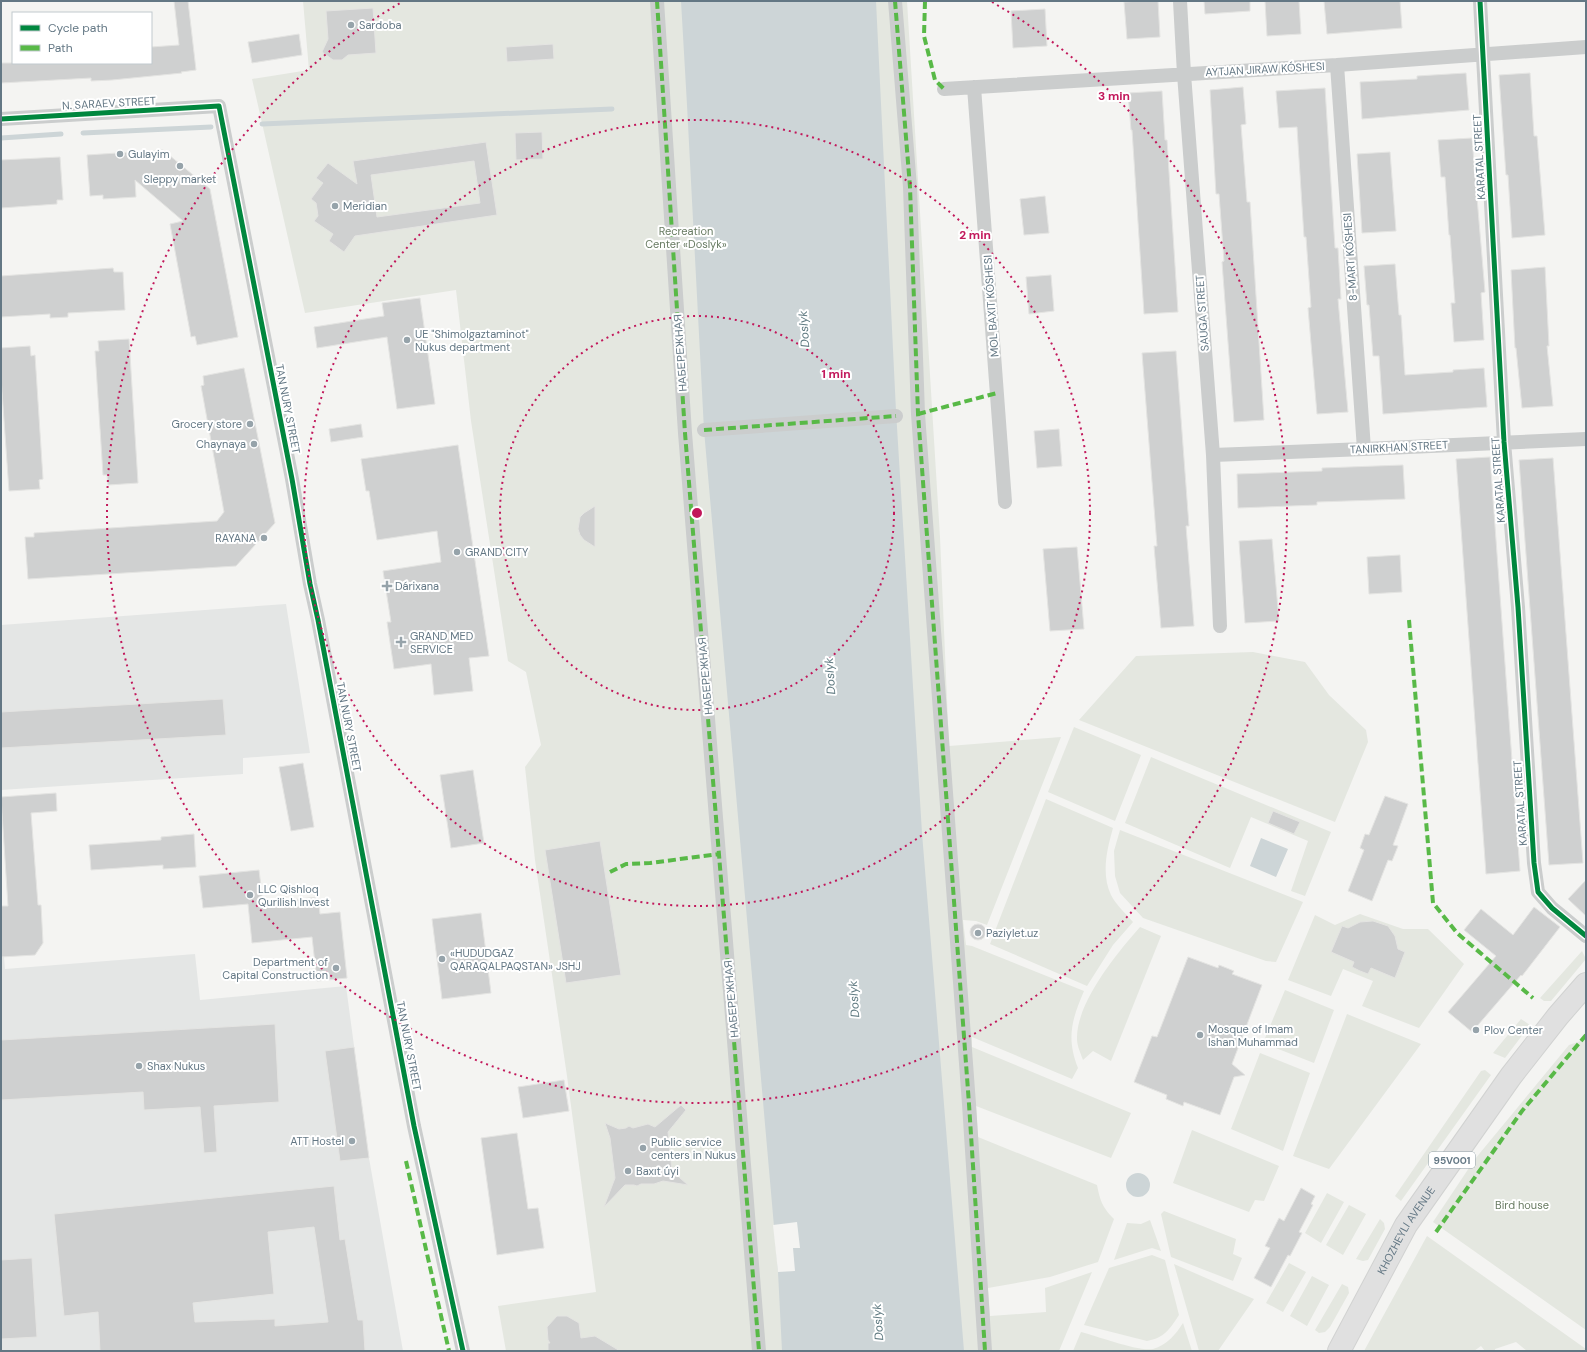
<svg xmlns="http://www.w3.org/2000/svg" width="1587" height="1352" font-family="'DM Sans',sans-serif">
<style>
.built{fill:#e4e6e5}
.green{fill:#e4e7e0}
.water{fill:#cdd5d7}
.pier{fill:#f4f4f2}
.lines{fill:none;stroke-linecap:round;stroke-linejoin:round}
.stream{stroke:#cdd5d7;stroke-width:5}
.building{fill:#cfd0d0;stroke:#e4e4e2;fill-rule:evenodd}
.primary-casing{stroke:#d1d2d1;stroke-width:24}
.street{stroke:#cbcdcd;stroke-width:14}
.primary{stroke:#e0e0e0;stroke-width:22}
.quiet{stroke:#58b947;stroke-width:4;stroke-dasharray:8 4;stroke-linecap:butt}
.cycleway-casing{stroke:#fff;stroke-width:8}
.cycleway{stroke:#00873e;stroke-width:5}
.ring{fill:none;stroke:#c2185b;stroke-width:2;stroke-dasharray:2 4}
.poi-dot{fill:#96a3aa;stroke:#fff;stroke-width:1.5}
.labels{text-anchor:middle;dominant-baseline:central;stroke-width:4;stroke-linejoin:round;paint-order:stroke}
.shield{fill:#fff;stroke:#92a0a9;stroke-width:1}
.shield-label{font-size:10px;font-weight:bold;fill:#637784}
.poi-label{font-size:11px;fill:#637784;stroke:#fff;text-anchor:start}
.street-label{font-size:11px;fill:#637784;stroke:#fff}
.park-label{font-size:11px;fill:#687b62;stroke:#fff}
.water-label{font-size:12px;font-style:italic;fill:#5f7a81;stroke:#fff}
.centre{fill:#c2185b;stroke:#fff;stroke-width:2}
.ring-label{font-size:12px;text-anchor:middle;font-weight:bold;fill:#c2185b;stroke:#fff;stroke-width:4;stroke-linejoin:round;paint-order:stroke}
</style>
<rect width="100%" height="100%" fill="#f4f4f2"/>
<!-- built -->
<path class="built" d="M286,604L310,753L243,758V774L1,790V625Z
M1,920L5,969L195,954L200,1000L346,986L369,1158L403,1351H1Z"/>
<!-- green -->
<path class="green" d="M303,1H907L940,537L949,746L1061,737L987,925L976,921L963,920L966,945L972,946L1084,991C1072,1019 1066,1038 1078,1068L1072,1079L972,1037V1047L1131,1113L1111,1158L976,1106L978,1137L1097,1185C1100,1200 1102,1207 1114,1219L1098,1262L1050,1277L988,1288L990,1316L1046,1312L1045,1288L1092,1272L1059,1351H506L498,1306L596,1292L567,1076L535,860L525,767L541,745L526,672L508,661L471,421L456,290L305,313L252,79L309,70Z
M1253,652L1305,662L1329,695L1366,730L1368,742L1335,822L1079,720L1136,656Z
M1074,727L1141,755L1115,821L1048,792Z
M1151,757L1331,832L1305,896L1291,891L1308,841L1251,817L1230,868L1125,823Z
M1046,799L1113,828C1107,849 1101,874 1111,895C1116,905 1126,914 1133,922L1113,945L1087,986L990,944Z
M1120,830L1303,902L1276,962L1266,961L1143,918L1120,893L1115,876L1114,851Z
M1360,914L1403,929H1428L1464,964L1419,1028L1362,1006L1373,981L1343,969L1331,996L1288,980L1315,915L1335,925Z
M1140,927L1161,936L1111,1061L1093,1051L1083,1060C1081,1054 1077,1046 1077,1039C1076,1003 1117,953 1140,927Z
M1582,951L1586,959L1551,1001H1544L1540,998Z
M1285,990L1334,1010L1314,1063L1263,1043Z
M1347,1014L1421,1044L1329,1169L1293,1156Z
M1521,1019L1530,1025L1505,1058L1493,1053Z
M1586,1039V1330L1433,1222L1475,1159L1569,1045Z
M1260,1053L1310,1073L1283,1151L1231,1129Z
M1485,1070L1491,1075L1401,1201L1395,1196L1481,1071Z
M1192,1130L1279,1166L1264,1201L1255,1200L1249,1212L1173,1183Z
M1327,1193L1344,1202L1321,1243L1305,1233Z
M1349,1205L1366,1214L1343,1255L1326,1245Z
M1164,1211L1236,1239L1233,1254L1242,1258L1233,1281L1171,1257L1161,1214Z
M1380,1219L1384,1223L1385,1229L1368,1260L1363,1261L1356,1259Z
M1150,1220L1161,1251L1152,1248L1114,1260L1127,1223L1141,1224Z
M1427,1236L1586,1349V1351H1527L1516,1342L1495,1349V1351H1485L1481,1346L1474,1351H1364Z
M1152,1255L1165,1260L1179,1315C1170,1329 1164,1338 1147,1341L1084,1325L1109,1268Z
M1289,1263L1306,1272L1283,1312L1266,1303Z
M1174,1264L1254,1299L1218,1351H1199Z
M1312,1276L1329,1285L1307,1326L1290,1316Z
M1342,1284L1348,1287L1349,1293L1330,1327L1325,1332L1319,1333L1315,1330Z
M1183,1323L1192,1351H1073L1081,1332C1097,1336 1139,1352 1153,1349C1167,1345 1176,1334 1183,1323Z"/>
<!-- water -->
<path class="water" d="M681,1H876L896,411L922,833L964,1351H782L778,1272L704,430L687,105Z
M1261,838L1288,849L1276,877L1250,866Z
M1126 1185a12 12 0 1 1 24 0a12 12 0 1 1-24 0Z"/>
<!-- pier -->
<path class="pier" d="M797,1222L800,1248H793L795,1271L778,1272L773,1225Z"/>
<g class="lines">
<!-- stream -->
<path class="stream" d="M262,124L612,109
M83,133L211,127
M1,138L61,134"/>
</g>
<!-- building -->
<path class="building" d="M174,1H188L196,70L181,72L182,73L112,80L91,81V78L1,83V63H151V47L179,45Z
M1141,1H1158L1160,37L1127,39L1124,2Z
M1204,1H1250V11L1205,14Z
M1265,1H1299L1301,34L1267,36Z
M1324,1H1400L1402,28L1327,34Z
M373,8L376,53L348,55L342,60H333L322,52L328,39L326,11Z
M1045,9L1047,46L1013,48L1011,11Z
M299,34L302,55L252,63L248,42Z
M553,44L554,59L507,62L506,47Z
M1466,73L1469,110L1362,119L1360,82L1417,79V76Z
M1530,73L1534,136H1537L1545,235L1512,238L1508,175H1506L1499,75Z
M1243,87L1246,124L1241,125L1247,202H1250L1264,420L1234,422L1222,262L1224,261L1219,194H1216L1210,90Z
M1325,88L1335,248H1338L1341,299H1338L1348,412L1317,414L1308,308L1311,307L1306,237H1304L1297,127L1279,128L1276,91Z
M1162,91L1165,140H1167L1178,312L1144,314L1132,130H1131L1128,93Z
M542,132L543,159L516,160L515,133Z
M1472,138L1485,292L1481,293L1484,340L1454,342L1451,303H1455L1450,235H1449L1445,177H1441L1438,140Z
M486,142L497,215L355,236L344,252L329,241L333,234L314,221L318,216L317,209L316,203L311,199L323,183L316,178L328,163L357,184L353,161ZM474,161L480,203L377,217L371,175Z
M163,150L210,189L238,337L197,345L195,336L191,337L170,224L183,221L135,180L136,197L103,199V195L90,196L87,155Z
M1390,152L1396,231L1362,233L1357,154Z
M60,157L63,200H57V204L1,208V160Z
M1045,196L1049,233L1024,235L1020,199Z
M1395,264L1399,315H1401L1405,375L1453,372V370L1484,368L1487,407L1383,414L1379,356H1373L1369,305H1367L1364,266Z
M1545,267L1549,346H1547L1553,406L1522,408L1516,348H1515L1511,270Z
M113,268L114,272H123L125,310L68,313V317L50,318V314L1,317V276Z
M1051,275L1054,311L1029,314L1026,277Z
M420,298L435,404L397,409L387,337L317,348L314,327L384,316L382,303Z
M129,339L138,483L108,485L107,475H103L95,351H99L98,341Z
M30,346L31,356L35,355L43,479L39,480L40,489L9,491L1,377V348Z
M1176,351L1189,526H1186L1194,626L1161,628L1154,546H1157L1142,353Z
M244,368L275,523L236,566L28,579L25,537H34V533L217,521L224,512L201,386L204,385L203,376Z
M361,424L363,437L331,442L329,429Z
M1059,429L1062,466L1037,468L1034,431Z
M458,445L489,656L469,658L473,691L434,695L431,664L394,669L387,622H391L383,571L441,562L437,531L377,540L369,491H366L361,459Z
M1490,457L1520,871L1486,874L1456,459Z
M1553,458L1583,863L1549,865L1519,460Z
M1403,465L1405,499L1317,502V505L1238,508L1237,474L1322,471V468Z
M595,506V547L584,540L580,535L578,529L580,517L584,513Z
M1272,539L1279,621L1245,623L1239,541Z
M1077,547L1084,629L1050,631L1043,549Z
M1400,555L1402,592L1369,594L1367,557Z
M223,699L226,735L1,748V712Z
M303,763L314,827L291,831L279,767Z
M473,770L484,843L451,848L440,775Z
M56,793L57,811L31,813L38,905H41L43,943L35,955L1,957V906H8L1,797Z
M1385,796L1408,804L1393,845L1398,846L1392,861L1388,860L1372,901L1348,891L1364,850L1360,848L1365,834L1369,835Z
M1273,811L1300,822L1294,834L1268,823Z
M194,834L196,867L163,869V865L91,870L89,845L161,840V837Z
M600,841L621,975L566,983L545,850Z
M259,870L263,903L318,897L320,914L340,912L347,978L317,981L312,937L252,943L248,904L203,908L199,876Z
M1586,880V916L1568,899Z
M1534,907L1560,927L1522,976L1521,975L1472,1032L1448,1012L1496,956L1464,930L1481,909L1513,935Z
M481,913L491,993L442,999L432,919Z
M1373,921L1388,926L1395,936L1398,949L1405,952L1395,978L1371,968L1368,974L1360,971L1352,967L1354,962L1331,952L1342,926L1348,928L1360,922Z
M970 932a8 8 0 1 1 16 0a8 8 0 1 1-16 0Z
M1188,957L1218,968L1219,965L1234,971L1232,974L1262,985L1232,1064L1245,1075L1234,1077L1220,1115L1184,1102L1183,1106L1166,1099L1167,1095L1134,1082L1152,1036L1157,1037Z
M275,1024L279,1102L214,1106L217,1152L204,1153L200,1107L144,1110L143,1092L1,1100V1040Z
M354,1047L369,1158L340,1161L325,1051Z
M564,1080L569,1111L523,1118L518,1087Z
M681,1105L686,1110L668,1132L672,1171L688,1185L663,1181L654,1184H641L637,1186L634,1185H625L604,1207L615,1178L610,1138L605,1123L619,1129L626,1128L629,1126L633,1128L648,1124L655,1127Z
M517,1133L528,1209L538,1208L544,1248L497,1255L481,1138Z
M334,1186L340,1240L345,1239L358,1320H363L365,1351H100L98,1312L64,1316L54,1214ZM314,1227L328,1322L275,1326V1319L195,1322L193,1303L274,1294L268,1232Z
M1301,1188L1315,1196L1311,1204L1313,1205L1299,1232L1302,1233L1290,1256L1288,1255L1271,1287L1254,1278L1270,1248L1265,1246L1279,1218L1284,1221Z
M32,1258L37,1337L1,1339V1260Z
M557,1316H567L579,1323L581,1338L595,1336L620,1351H548V1343H550L548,1340L547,1327Z"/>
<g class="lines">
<!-- primary casing -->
<g class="primary-casing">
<g id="primary">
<path id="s1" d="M1339,1351L1406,1225L1511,1076L1558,1016L1586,984"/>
</g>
</g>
<!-- street -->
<path class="street" d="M657,1L685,433L759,1351
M895,1L910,187L918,414L969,1104L985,1351
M1180,1L1184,74L1213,455L1220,626
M1480,1L1504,442L1518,607L1534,863L1538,892L1552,908L1586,936
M1337,65L1364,449
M974,87L1005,502
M944,89L1337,65L1586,47
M1,119L219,106L292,479L310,584L318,620L414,1126L463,1351
M704,430L896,416
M1213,455L1364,449L1586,439"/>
<!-- primary -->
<use href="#primary" class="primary"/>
<!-- quiet -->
<path class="quiet" d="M657,1L685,433L759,1351
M895,1L910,187L918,414L969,1104L985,1351
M925,1L924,36L935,80L944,89
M918,414L997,393
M704,430L896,416
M1409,620L1433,903L1457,933L1533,998
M610,872L626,864L650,863L719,854
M406,1161L449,1351
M1436,1232L1522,1111L1586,1035"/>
<!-- cycleway casing -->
<g class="cycleway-casing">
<path id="cycleway" d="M1480,1L1504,442L1518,607L1534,863L1538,892L1552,908L1586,936
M1,119L219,106L292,479L310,584L318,620L414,1126L463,1351"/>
</g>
<!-- cycleway -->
<use href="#cycleway" class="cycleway"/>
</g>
<!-- distance rings -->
<g class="ring">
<circle cx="697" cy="513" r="197"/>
<circle cx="697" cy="513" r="393"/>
<path d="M992 2A590 590 0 1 1 402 2"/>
</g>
<!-- markers -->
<g class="poi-dot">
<circle cx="351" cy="25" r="4"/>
<circle cx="120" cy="154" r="4"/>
<circle cx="180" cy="166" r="4"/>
<circle cx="335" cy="206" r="4"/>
<circle cx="407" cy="340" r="4"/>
<circle cx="250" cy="424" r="4"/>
<circle cx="254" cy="444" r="4"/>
<circle cx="264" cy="538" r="4"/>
<circle cx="457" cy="552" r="4"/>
<path d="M385 580h4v4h4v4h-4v4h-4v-4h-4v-4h4z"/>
<path d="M399 636h4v4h4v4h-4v4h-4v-4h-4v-4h4z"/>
<circle cx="250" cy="895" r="4"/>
<circle cx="978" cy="933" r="4"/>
<circle cx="442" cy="959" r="4"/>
<circle cx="336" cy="968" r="4"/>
<circle cx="1476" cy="1030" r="4"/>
<circle cx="1200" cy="1035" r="4"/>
<circle cx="139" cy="1066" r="4"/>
<circle cx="352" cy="1141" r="4"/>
<circle cx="643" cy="1148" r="4"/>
<circle cx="628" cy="1171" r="4"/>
</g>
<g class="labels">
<!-- shield labels -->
<rect class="shield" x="1429" y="1152" width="46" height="16" rx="3"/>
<g class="shield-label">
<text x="1452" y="1160">95V001</text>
</g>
<!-- poi labels -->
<g class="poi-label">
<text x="359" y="25">Sardoba</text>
<text x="128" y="154">Gulayim</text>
<text x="180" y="179" text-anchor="middle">Sleppy market</text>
<text x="343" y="206">Meridian</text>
<text x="415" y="334">UE "Shimolgaztaminot"<tspan x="415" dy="13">Nukus department</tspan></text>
<text x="242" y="424" text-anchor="end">Grocery store</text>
<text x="246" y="444" text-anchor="end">Chaynaya</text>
<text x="256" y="538" text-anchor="end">RAYANA</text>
<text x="465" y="552">GRAND CITY</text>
<text x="395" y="586">Dárixana</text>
<text x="410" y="636">GRAND MED<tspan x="410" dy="13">SERVICE</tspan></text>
<text x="258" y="889">LLC Qishloq<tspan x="258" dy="13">Qurilish Invest</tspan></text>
<text x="986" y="933">Paziylet.uz</text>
<text x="450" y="953">«HUDUDGAZ<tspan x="450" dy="13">QARAQALPAQSTAN» JSHJ</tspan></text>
<text x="328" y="962" text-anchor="end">Department of<tspan x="328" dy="13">Capital Construction</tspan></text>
<text x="1208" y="1029">Mosque of Imam<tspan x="1208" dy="13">Ishan Muhammad</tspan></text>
<text x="1484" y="1030">Plov Center</text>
<text x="147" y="1066">Shax Nukus</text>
<text x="344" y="1141" text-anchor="end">ATT Hostel</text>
<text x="651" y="1142">Public service<tspan x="651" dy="13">centers in Nukus</tspan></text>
<text x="636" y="1171">Baxıt úyi</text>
</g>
<!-- street labels -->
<g class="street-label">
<text transform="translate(1265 69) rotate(-3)">AYTJAN JIRAW KÓSHESI</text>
<text transform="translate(109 103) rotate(-3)">N. SARAEV STREET</text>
<text transform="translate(1479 157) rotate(-93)">KARATAL STREET</text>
<text transform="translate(1350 257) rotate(-94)">8-MART KÓSHESI</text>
<text transform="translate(991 306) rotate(-94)">MOL BAXIT KÓSHESI</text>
<text transform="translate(1202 313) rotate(-94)">SAUGA STREET</text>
<text transform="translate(680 353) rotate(-94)">НАБЕРЕЖНАЯ</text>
<text transform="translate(288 409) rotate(79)">TAN NURY STREET</text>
<text transform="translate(1399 447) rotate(-3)">TANIRKHAN STREET</text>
<text transform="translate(1498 480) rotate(-94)">KARATAL STREET</text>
<text transform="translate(705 676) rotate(-95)">НАБЕРЕЖНАЯ</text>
<text transform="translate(349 727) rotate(79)">TAN NURY STREET</text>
<text transform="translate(1520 803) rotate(-94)">KARATAL STREET</text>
<text transform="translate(731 999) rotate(-95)">НАБЕРЕЖНАЯ</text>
<text transform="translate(409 1046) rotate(79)">TAN NURY STREET</text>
<text stroke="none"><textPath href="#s1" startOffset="138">KHOZHEYLI AVENUE</textPath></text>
</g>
<!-- park labels -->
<g class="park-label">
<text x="686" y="231">Recreation<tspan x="686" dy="13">Center «Doslyk»</tspan></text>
<text x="1522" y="1205">Bird house</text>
</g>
<!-- water labels -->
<g class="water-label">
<text transform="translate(804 329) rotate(-94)">Doslyk</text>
<text transform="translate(830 676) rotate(-94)">Doslyk</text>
<text transform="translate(854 999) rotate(-94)">Doslyk</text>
<text transform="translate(878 1322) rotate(-94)">Doslyk</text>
</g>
</g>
<circle cx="697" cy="513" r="6" class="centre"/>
<g class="ring-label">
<text x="1114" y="100">3 min</text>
<text x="975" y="239">2 min</text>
<text x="836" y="378">1 min</text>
</g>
<!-- border -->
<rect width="1587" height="1352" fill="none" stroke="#637784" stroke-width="4"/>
<!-- legend -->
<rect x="12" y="12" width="140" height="52" fill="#ffffff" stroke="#c1c9ce"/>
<rect x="20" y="25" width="20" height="6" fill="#00873e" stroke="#c1c9ce"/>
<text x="48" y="32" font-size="12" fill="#637784">Cycle path</text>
<rect x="20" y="45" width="20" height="6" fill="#58b947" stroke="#c1c9ce"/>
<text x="48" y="52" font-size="12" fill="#637784">Path</text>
</svg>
